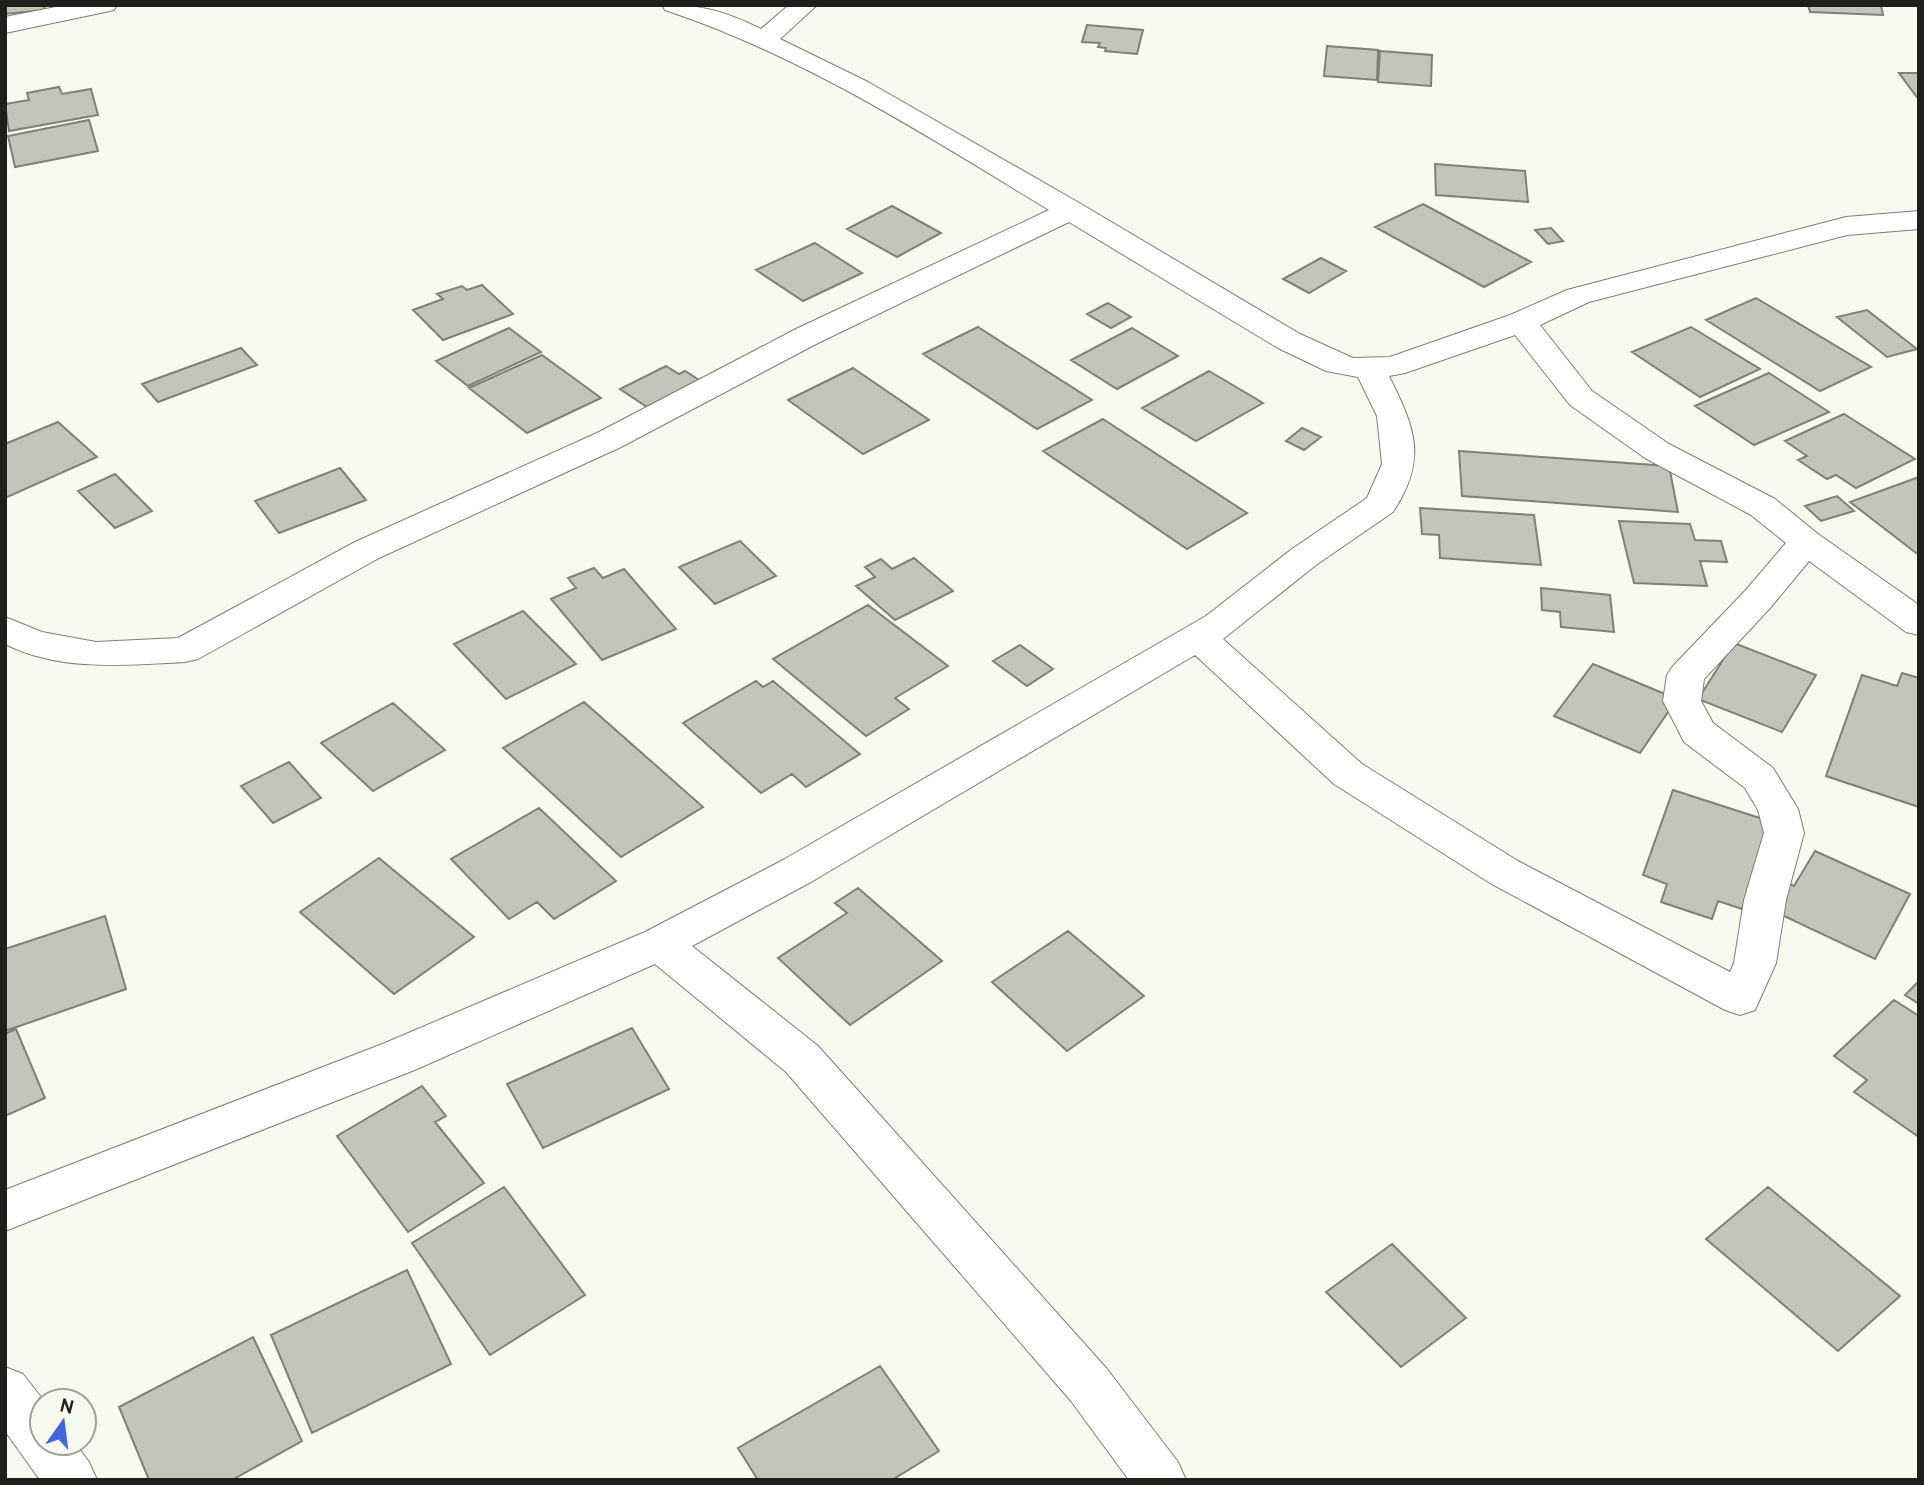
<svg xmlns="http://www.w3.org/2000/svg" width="1924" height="1485" font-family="Overpass,sans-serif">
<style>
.building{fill:#c3c5bb;stroke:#7f8177;stroke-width:2}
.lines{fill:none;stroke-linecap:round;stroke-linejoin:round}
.minor-casing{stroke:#7d7f76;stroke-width:2}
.minor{fill:#fff;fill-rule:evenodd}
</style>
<rect width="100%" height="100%" fill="#f7faef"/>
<!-- building -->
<path class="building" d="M6,5H45L44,10L5,14Z
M1808,5H1881L1883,15L1810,12Z
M1087,25L1143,30L1137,54L1105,51L1106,48L1098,47L1100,43L1082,42Z
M1327,46L1378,50L1377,80L1324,76Z
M1380,51L1432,55L1431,86L1378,82Z
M1899,73H1919V100Z
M59,87L62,94L91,89L98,115L9,131L5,104L29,100L27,93Z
M89,120L98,151L15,167L8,136Z
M1435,164L1525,171L1528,202L1436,195Z
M1423,204L1531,262L1484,287L1375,227Z
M892,206L941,233L897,257L847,229Z
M1551,228L1563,241L1548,244L1535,230Z
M815,243L862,273L803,301L756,270Z
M1321,258L1346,271L1309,293L1283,279Z
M482,285L513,314L443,340L413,310L443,299L437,294L462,286L467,290Z
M1756,298L1871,367L1820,391L1706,320Z
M1108,303L1131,317L1111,328L1087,314Z
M1867,310L1917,349L1887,357L1837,317Z
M978,327L1092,400L1037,429L923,354Z
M1691,327L1760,369L1700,397L1632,352Z
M509,328L541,352L468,386L436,361Z
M1132,328L1178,356L1117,389L1071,360Z
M241,348L257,365L158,402L142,384Z
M542,355L601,398L527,433L469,388Z
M666,366L679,374L685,371L699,380L647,407L620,389Z
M853,368L929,420L863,454L788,400Z
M1209,371L1263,403L1196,441L1142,408Z
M1769,373L1829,412L1754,445L1695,406Z
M1844,414L1915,459L1856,488L1836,475L1827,479L1798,460L1807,456L1785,441Z
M1103,419L1247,513L1187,549L1043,451Z
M58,422L97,457L5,498V444Z
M1302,428L1321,437L1304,450L1286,441Z
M1459,451L1669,466L1678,512L1462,496Z
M340,468L366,500L279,533L255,501Z
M115,474L152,511L115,528L78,491Z
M1919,477V552L1916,553L1850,502Z
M1837,496L1854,511L1821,521L1805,506Z
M1420,508L1534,515L1541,565L1440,558L1439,535L1422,534Z
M1619,521L1690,524L1695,540L1721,541L1727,562L1700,561L1707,586L1634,583Z
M740,541L776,576L715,604L679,567Z
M914,558L953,591L895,620L856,586L875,577L865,567L881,559L892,569Z
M594,568L603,578L624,569L676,629L602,660L551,599L576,588L568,578Z
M1541,588L1610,595L1614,632L1561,627L1560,612L1542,610Z
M868,605L948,666L895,698L909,709L866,736L773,659Z
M523,611L576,664L506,699L454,644Z
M1734,643L1816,675L1782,732L1698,699Z
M1020,645L1053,669L1027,686L993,661Z
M1593,664L1677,699L1640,753L1554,716Z
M1902,673L1919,678V807L1826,776L1862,675L1897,686Z
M756,681L763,687L773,681L860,754L806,787L792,774L761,793L683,723Z
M584,702L703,807L621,857L503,748Z
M393,703L445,750L373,791L321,743Z
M289,762L321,798L273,823L241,786Z
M1673,790L1769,821L1742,909L1718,901L1712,919L1661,902L1667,884L1643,875Z
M539,808L616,881L554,919L537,902L509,919L451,859Z
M1815,851L1910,894L1875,959L1765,907L1781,880L1794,886Z
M379,858L474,937L394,994L300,912Z
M858,888L942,961L850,1025L778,958L847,913L835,903Z
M105,916L126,989L5,1031V949Z
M1068,931L1144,996L1067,1051L992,982Z
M1919,981V1004L1905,995Z
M1894,1000L1919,1016V1137L1854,1092L1867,1080L1834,1056Z
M632,1028L669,1089L543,1148L507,1084Z
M16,1029L45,1098L5,1116V1034Z
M422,1086L446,1116L435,1122L484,1183L408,1232L337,1136Z
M504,1187L585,1295L490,1355L412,1243Z
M1768,1187L1900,1296L1838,1351L1706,1239Z
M1392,1244L1466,1318L1401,1367L1326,1292Z
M407,1270L451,1364L312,1433L271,1335Z
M253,1337L302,1441L232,1480H149L119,1407Z
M880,1366L939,1451L892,1480H758L738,1448Z"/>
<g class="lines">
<!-- minor casing -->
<g class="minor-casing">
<path id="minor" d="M66,5H117L114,10L105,12L5,33V17Z
M662,5C703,5 724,11 761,29L789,5H817L780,39L868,82L1081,204L1300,334L1353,358L1390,357L1510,315L1567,290L1846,217L1919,211V229L1847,235L1589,302L1540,325L1592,391L1669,444L1775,499L1818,534L1919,605V635L1906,632L1809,561L1771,607L1704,679L1701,701L1713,723L1773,768L1798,809L1804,833L1786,900L1776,963L1755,1010L1740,1015L1725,1010L1490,883L1334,784L1195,655L811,882L692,946L818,1046L1107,1369L1178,1462L1186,1480H1129L1071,1401L786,1072L655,964L417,1069L5,1231V1190L385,1043L645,932L783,860L1206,616L1292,549L1367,498L1382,464L1377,416L1358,377L1326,371L1278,348L1069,222L818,343L621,447L379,558L198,659L185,662C125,665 61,672 5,644V617L42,632L96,642L178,638L355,542L597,433L796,329L1049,210C927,136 801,55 665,10ZM1515,335L1570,405L1645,458L1751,515L1786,543L1745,591L1673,666L1667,675L1663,701L1679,732L1684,742L1745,788L1758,810L1764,833L1744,900L1734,963L1730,972L1518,861L1362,764L1223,639L1316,565L1393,512C1428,459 1415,428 1389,376L1405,373Z
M5,1367L23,1374L44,1401L42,1443H75L89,1462L97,1480H40L5,1431Z"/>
</g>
<!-- minor -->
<use href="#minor" class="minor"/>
</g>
<!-- border -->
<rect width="1924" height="1485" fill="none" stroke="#1f201c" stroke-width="14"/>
<!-- north arrow -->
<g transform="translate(63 1422) rotate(14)"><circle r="33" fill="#f7faef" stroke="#a1a39b" stroke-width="2"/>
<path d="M0-5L12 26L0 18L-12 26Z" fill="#4366d9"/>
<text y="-10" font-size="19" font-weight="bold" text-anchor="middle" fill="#1f201c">N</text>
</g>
</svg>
